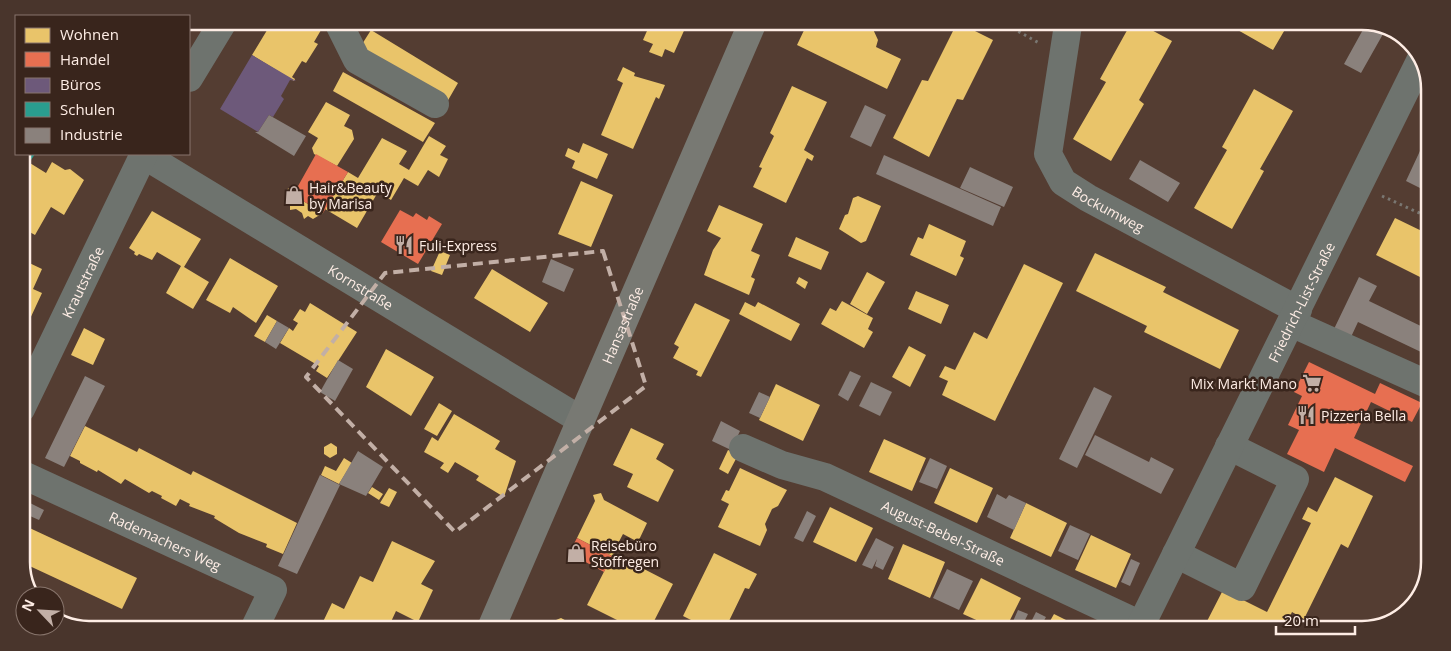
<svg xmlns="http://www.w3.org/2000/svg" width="1451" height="651" font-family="'Open Sans',sans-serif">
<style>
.homes{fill:#e9c46a}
.shops{fill:#e76f51}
.offices{fill:#6d597a}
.schools{fill:#2a9d8f}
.industry{fill:#8a817c}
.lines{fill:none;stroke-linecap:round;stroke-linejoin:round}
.path{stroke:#7a7772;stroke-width:3;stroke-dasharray:2.5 4;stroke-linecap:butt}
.minor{stroke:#6e736e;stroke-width:28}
.major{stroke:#787973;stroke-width:28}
.marked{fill:none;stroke:#c2afa6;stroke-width:4;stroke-dasharray:10 6;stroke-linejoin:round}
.labels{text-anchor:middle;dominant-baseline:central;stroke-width:5;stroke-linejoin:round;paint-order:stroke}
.poi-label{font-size:14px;fill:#feede5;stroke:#39251c;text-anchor:start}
.street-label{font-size:14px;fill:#feede5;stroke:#39251c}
.rim{fill:none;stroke:#feede5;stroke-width:2.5}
</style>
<rect width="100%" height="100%" fill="#543d32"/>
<!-- homes -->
<path class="homes" d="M272,22H320L324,25L314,42L318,44L306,63L302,61L292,77L295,79L294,81L252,55Z
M650,24H687L674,53L665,49L662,57L649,52L653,44L643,40Z
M807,24H868L872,27L878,40L876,47L901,59L887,89L797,45Z
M956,25H963L993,40L963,100L957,99L929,157L893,138L922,80L928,81Z
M1130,25L1144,26L1172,41L1139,100L1144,104L1111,161L1073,139L1106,82L1100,79Z
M1238,26H1287L1273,50L1236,29Z
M371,30L458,83L447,102L359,49Z
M623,67L635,73L634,76L665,85L659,99L656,97L633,149L601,135L623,83L617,80Z
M343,72L435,123L423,142L333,91Z
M792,86L827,102L804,150L814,156L812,161L807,158L786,203L753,187L762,168L759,167L774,136L770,133Z
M1254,89L1293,111L1260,169L1264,171L1232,229L1194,208L1227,150L1222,147Z
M326,102L350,115L344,126L352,130L354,139L337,166L314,154L312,148L318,138L308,132Z
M429,136L446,146L440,155L448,159L439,177L428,170L418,186L404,178L391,200L378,192L357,228L325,209L348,172L358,178L382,138L407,151L399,164L409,170Z
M583,143L608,154L597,179L572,168L575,161L565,156L568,148L579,153Z
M25,160L46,173L52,162L65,170L70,169L84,180L64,215L51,207L35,235L26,230L21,241V165Z
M581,181L613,195L591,247L558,234Z
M288,188L295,192L293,195L323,213L313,219L308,216L304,219L302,213L296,209L290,210V206L286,203Z
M858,196L881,206L866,241L861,243L839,229L845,215L848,214L853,198Z
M719,205L763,224L751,251L760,255L751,277L755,279L749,295L704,275L713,250L721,238L707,231Z
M152,211L201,239L184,267L209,282L193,309L166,293L181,266L157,252L152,260L139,254L137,256L134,254L135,252L129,248Z
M1395,218L1428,234V281L1376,255Z
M929,224L966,241L960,256L964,258L956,276L910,255L918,237L923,239Z
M796,237L829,252L821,270L788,256Z
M440,251L450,255L442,275L431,271Z
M1095,253L1166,287L1163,292L1239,330L1220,369L1144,332L1147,326L1076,291Z
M230,258L278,286L256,323L233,307L230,313L206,300Z
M23,260L42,269L33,289L42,293L29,321L21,318Z
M1024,264L1063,283L995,421L942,395L948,381L939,377L945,366L955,370L974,332L987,339Z
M492,269L548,303L530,332L474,298Z
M867,272L885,282L867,314L850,304Z
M799,277L808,282L805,289L796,283Z
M916,291L949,305L941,324L908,309Z
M842,301L873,318L868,329L873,332L864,348L821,324L830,308L836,311Z
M745,302L755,307L758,302L800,324L791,341L739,314Z
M310,303L357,332L327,378L316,371L319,366L280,343L289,328L293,331L298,323L293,320L300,309L305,312Z
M695,303L730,320L701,377L696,375L698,371L673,358L679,347L674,344Z
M267,315L277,321L265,342L254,336Z
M84,328L105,339L93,365L71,355Z
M909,346L926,355L910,387L892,377Z
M386,349L434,377L411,416L366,387Z
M776,384L820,405L803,441L759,420Z
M439,403L452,411L437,436L424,429Z
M454,414L500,441L495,449L516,461L504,497L476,480L479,476L455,462L448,473L440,468L444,463L424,452L432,437L438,441Z
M85,426L137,452L139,448L191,475L193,471L297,523L283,554L266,547L267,544L239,533L214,518L215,516L189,506L190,504L180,499L176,506L161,498L162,496L152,491L149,493L125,479L121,484L98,470L97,472L80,463V461L70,456Z
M631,428L664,444L656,459L674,470L658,502L627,487L633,474L613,465Z
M884,439L926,458L912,491L869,472Z
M331,443L337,447V454L330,458L324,454V447Z
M728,450L738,455L728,474L719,469Z
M344,458L352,463L339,484L321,475L325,466L336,471Z
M740,468L787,490L778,506L772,509L765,524L767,530L760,546L718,527L729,504L721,500L726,490L729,491Z
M950,468L993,488L977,523L934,503Z
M1335,477L1373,496L1348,548L1341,544L1304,619L1292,612L1284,629H1203L1223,590L1267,612L1311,523L1302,519L1308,507L1317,512Z
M372,487L383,494L379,500L368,493Z
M389,488L397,492L389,507L380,503Z
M601,493L604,500L647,523L638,542L623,534L613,553L673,584L651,627H631L587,605L612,556L577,538L595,501L593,495Z
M1026,503L1067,523L1051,557L1010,538Z
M830,507L873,528L856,562L813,542Z
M21,524L137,578L122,609L21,562Z
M1091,535L1131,554L1116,588L1075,570Z
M392,541L435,561L421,584L433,590L418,622L396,611L389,626H379L373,623L371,626H321L332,603L344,609L360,576L373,582Z
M903,544L945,562L930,598L888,579Z
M714,553L757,574L749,589L745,588L729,621L733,623L730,627H705L683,616Z
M981,578L1021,598L1006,628H994L963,614Z
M1054,614L1084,629L1046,628Z
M561,618L578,627L553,626L556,620Z"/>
<!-- shops -->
<path class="shops" d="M316,154L348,172L323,213L293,195Z
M400,210L413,217L416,213L427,220L429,216L442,224L418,264L381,242Z
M1309,362L1375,394L1380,383L1422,403L1412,422L1371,402L1354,438L1413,466L1405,482L1335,448L1324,472L1287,454L1299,430L1288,425L1302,396L1294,392Z
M577,538L612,556L604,572L569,553Z"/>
<!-- offices -->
<path class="offices" d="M252,55L296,81L290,80L281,96L284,99L273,117L269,115L258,132L220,109Z"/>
<!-- schools -->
<path class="schools" d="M21,154H35L29,163L25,160L21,165Z"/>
<!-- industry -->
<path class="industry" d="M1365,26L1387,27L1361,73L1344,64Z
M865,105L886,115L871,147L850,137Z
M269,115L306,136L294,156L255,132H258Z
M1426,138L1429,140V180L1424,190L1406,181Z
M884,155L1001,207L993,226L876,174Z
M1140,160L1180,183L1168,202L1129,179Z
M970,167L1013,187L1004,207L960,188Z
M551,259L574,269L564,292L542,282Z
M1359,277L1377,286L1369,301L1427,329V340L1421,352L1358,322L1351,337L1334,329Z
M277,321L289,328L276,349L265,342Z
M338,360L353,369L335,401L320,392Z
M850,371L861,376L848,401L838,395Z
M85,376L105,386L64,467L45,458Z
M871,382L892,392L880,416L859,406Z
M1094,387L1112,396L1077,468L1059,459Z
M759,392L770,397L760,418L749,413Z
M721,421L740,431L731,450L712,441Z
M1095,435L1149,462L1151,457L1174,469L1161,494L1085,455Z
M358,451L383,467L366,496L339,484Z
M930,458L947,466L937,489L919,482Z
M320,475L340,485L297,574L278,566Z
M997,494L1006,499L1009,495L1026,503L1014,530L987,517Z
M24,500L44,510L39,520L21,512Z
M807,511L816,516L803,542L794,538Z
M1070,525L1090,534L1078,560L1058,551Z
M876,538L894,547L883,570L875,566L877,559L872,569L862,565Z
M1131,559L1140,563L1130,586L1121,582Z
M947,569L973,581L959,610L933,598Z
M1018,610L1028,614L1021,628H1010Z
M1036,612L1046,617L1040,628H1028Z"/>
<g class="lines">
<!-- path -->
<path class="path" d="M1007,25L1039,43
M1382,196L1428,217"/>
<!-- minor -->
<g class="minor">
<path d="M338,22L357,60L435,104"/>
<path id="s1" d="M1068,25L1048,154L1063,182L1088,198L1298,310"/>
<path d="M189,78L223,22"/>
<path id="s2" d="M142,154L581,420"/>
<path d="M1291,323L1427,384"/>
<path id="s3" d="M21,409L144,154"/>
<path id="s4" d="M743,448L782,465L825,477L1141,625L1139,629"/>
<path id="s5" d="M21,474L273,590L256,625"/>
<path d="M1176,554L1242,587L1295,479L1229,446"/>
<path id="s6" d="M1143,629L1141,625L1421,59"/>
</g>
<!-- major -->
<path class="major" id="s7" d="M492,626L752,24"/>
</g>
<!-- marked area -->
<path class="marked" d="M603,251L646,386L455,532L306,377L385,273Z"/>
<!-- icons -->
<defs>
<g id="shop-bare" transform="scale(1.5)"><path d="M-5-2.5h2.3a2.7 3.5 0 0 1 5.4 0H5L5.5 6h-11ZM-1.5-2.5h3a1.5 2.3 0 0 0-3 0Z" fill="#c2afa6" stroke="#39251c" stroke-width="2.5" paint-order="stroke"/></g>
<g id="restaurant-bare" transform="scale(1.5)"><path d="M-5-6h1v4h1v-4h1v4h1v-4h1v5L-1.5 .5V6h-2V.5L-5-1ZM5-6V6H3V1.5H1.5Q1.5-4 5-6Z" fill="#c2afa6" stroke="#39251c" stroke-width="2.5" paint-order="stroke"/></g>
<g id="supermarket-bare" transform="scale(1.5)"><path d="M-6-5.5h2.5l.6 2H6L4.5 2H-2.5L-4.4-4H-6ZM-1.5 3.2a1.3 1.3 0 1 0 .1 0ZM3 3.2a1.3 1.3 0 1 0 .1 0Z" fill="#c2afa6" stroke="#39251c" stroke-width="2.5" paint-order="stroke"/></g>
</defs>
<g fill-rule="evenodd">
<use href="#shop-bare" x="294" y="195"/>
<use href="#restaurant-bare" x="404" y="245"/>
<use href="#supermarket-bare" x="1312" y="383"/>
<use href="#restaurant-bare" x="1306" y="415"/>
<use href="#shop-bare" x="576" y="553"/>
</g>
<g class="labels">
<!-- poi labels -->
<g class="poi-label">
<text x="309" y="187">Hair&amp;Beauty<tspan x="309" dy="16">by Marisa</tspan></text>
<text x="419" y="245">Fuli-Express</text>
<text x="1297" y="383" text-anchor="end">Mix Markt Mano</text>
<text x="1321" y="415">Pizzeria Bella</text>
<text x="591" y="545">Reisebüro<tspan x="591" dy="16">Stoffregen</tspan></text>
</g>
<!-- street labels -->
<g class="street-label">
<text stroke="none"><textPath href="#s1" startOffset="215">Bockumweg</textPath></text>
<text stroke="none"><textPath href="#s3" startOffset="141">Krautstraße</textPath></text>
<text stroke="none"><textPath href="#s2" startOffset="256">Kornstraße</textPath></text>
<text stroke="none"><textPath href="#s6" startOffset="365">Friedrich-List-Straße</textPath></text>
<text stroke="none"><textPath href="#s7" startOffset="328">Hansastraße</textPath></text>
<text stroke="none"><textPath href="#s4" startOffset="218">August-Bebel-Straße</textPath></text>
<text stroke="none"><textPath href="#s5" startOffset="159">Rademachers Weg</textPath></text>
</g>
</g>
<!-- crop -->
<path d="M0 0H1451V651H0ZM89 30H1362A59 59 0 0 1 1421 89V562A59 59 0 0 1 1362 621H89A59 59 0 0 1 30 562V89A59 59 0 0 1 89 30Z" fill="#49352c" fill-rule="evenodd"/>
<path class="rim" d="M89 30H1362A59 59 0 0 1 1421 89V562A59 59 0 0 1 1362 621H89A59 59 0 0 1 30 562V89A59 59 0 0 1 89 30Z"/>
<!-- legend -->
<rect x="15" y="15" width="175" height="140" fill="#39251c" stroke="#88756c"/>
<rect x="25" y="28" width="25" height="15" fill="#e9c46a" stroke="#88756c"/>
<text x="60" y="40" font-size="15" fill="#feede5">Wohnen</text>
<rect x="25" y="52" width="25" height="15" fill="#e76f51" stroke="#88756c"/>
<text x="60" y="65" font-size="15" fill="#feede5">Handel</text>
<rect x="25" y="78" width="25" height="15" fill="#6d597a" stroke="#88756c"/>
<text x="60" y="90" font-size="15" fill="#feede5">Büros</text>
<rect x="25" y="102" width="25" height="15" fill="#2a9d8f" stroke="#88756c"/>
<text x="60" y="115" font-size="15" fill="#feede5">Schulen</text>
<rect x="25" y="128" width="25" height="15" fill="#8a817c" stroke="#88756c"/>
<text x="60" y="140" font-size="15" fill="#feede5">Industrie</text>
<!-- north arrow -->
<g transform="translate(40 611) rotate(295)"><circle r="24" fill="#39251c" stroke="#88756c"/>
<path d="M0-4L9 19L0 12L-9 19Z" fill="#c2afa6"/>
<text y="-8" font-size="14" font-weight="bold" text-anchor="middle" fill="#feede5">N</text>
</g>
<!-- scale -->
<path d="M1276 626v8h79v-8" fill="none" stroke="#feede5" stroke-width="2.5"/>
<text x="1284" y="626" font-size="15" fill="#feede5" stroke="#39251c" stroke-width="4" paint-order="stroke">20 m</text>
</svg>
